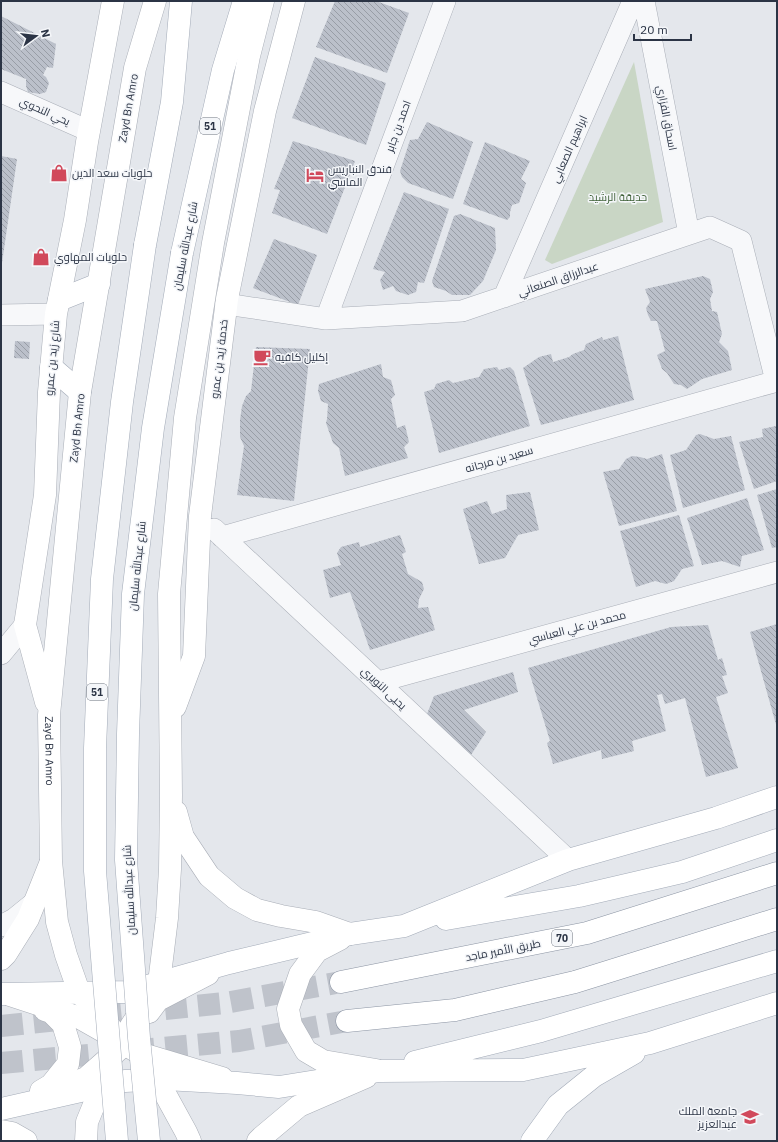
<svg xmlns="http://www.w3.org/2000/svg" width="778" height="1142" font-family="'IBM Plex Sans',Cairo,sans-serif">
<style>
.green{fill:#c9d6c5}
.building{fill:url(#building-back-hatch)}
.lines{fill:none;stroke-linecap:round;stroke-linejoin:round}
.trunk-tunnel{stroke:#bfc3cb;stroke-width:22;stroke-dasharray:22 11;stroke-linecap:butt}
.minor-casing{stroke:#a9aeb7;stroke-width:22}
.secondary-casing{stroke:#a9aeb7;stroke-width:23}
.primary-casing{stroke:#a3abb8;stroke-width:23}
.trunk-casing{stroke:#8b94a3;stroke-width:23}
.minor{stroke:#f7f8fa;stroke-width:21}
.secondary{stroke:#fff;stroke-width:22}
.primary{stroke:#fff;stroke-width:22}
.trunk{stroke:#fff;stroke-width:22}
.primary-bridge-casing{stroke:#a3abb8;stroke-width:23;stroke-linecap:butt}
.primary-bridge{stroke:#fff;stroke-width:22}
.labels{text-anchor:middle;dominant-baseline:central;stroke-width:3;stroke-linejoin:round;paint-order:stroke}
.shield{fill:#f4f6f9;stroke:#676e7b;stroke-width:1}
.shield-label{font-size:10px;font-weight:bold;fill:#2b3445}
.street-label{font-size:11px;fill:#2b3445;stroke:#f4f6f9}
.poi-label{font-size:11px;fill:#2b3445;stroke:#f4f6f9;text-anchor:start}
.park-label{font-size:11px;fill:#3f6138;stroke:#f4f6f9}
</style>
<defs>
<pattern id="building-back-hatch" width="6" height="6" patternUnits="userSpaceOnUse"><rect width="6" height="6" fill="#bbc0ca"/><path d="M-1 5l2 2M0 0l6 6M5-1l2 2" fill="none" stroke="#989da6"/></pattern>
</defs>
<rect width="100%" height="100%" fill="#e4e7ec"/>
<!-- green -->
<path class="green" d="M634,62L663,222L552,264L545,260Z"/>
<!-- building -->
<path class="building" d="M335,1H376L409,13L387,73L316,47Z
M1,16L56,44L53,68L47,67L43,75L46,77L49,83L46,92L40,94L28,92L26,86V79L1,69Z
M315,57L386,83L366,145L292,118Z
M427,122L473,142L453,199L408,183L402,177L400,171L410,140L418,139Z
M293,141L355,161L327,234L272,213L280,190L274,189Z
M485,142L530,161L521,179L526,183L519,203L512,205L510,212V217L507,220L463,204Z
M1,156L17,159L2,263H1Z
M404,192L449,209L424,283L418,282L416,292L408,295L396,291L393,286L383,290L380,280L385,272L373,269Z
M460,214L495,228L496,250L483,281L470,295H452L446,291L434,287L432,281L454,216Z
M274,239L317,255L298,305L253,288Z
M703,276L710,279L713,292L710,299L712,311L717,312L722,334L719,342L728,351L732,370L702,379L687,389L681,385L674,384L667,373L662,369L657,355L665,351L657,321H651L648,315L646,308L650,302L645,289Z
M618,336L634,400L541,425L523,368L539,357L551,354L553,362L569,357L573,354L584,350L586,344L602,337L603,340Z
M15,341L30,342L29,359L14,358Z
M256,347L310,349L294,501L237,495L244,446L240,437V420L242,406L246,396L251,391Z
M381,364L383,377L391,380L395,395L391,399L397,428L405,425L409,442L404,447L408,458L345,476L339,448L333,443L326,423L327,419L328,404L321,401L318,391L319,384Z
M497,367L499,370L510,367L514,371L530,426L439,453L424,392L434,389L436,384L449,380L453,383L479,377L484,369Z
M776,426L777,430V481L754,489L739,442L763,437L762,429Z
M700,434L714,439L731,436L745,490L683,508L670,455L686,450L696,435Z
M662,454L677,511L619,526L603,472L619,469L626,459L632,456L640,457L647,459Z
M777,489V547L772,548L757,495Z
M530,492L539,530L518,535L505,558L479,564L463,509L487,501L492,514L507,509L506,495Z
M747,498L764,550L742,556L740,567L722,561L702,565L687,518Z
M679,515L694,566L682,569L674,581L666,584L655,581L636,587L620,531Z
M400,535L406,552L402,554L408,574L422,582L424,589L419,599L418,608L428,607L435,630L370,650L350,592L330,598L323,570L341,565L337,553L341,547L359,542L360,547Z
M777,624V728L750,632Z
M708,625L718,660L722,658L727,675L722,676L728,693L716,697L738,768L706,777L685,698L665,704L662,694L657,695L666,731L632,741L634,751L602,759L601,750L553,764L547,743L550,741L528,668L671,627Z
M513,672L518,692L464,710L486,732L469,758L427,714L434,696Z"/>
<g class="lines">
<!-- trunk-tunnel -->
<path class="trunk-tunnel" d="M1,1026L225,1003L341,982
M1,1063L239,1041L347,1021"/>
<!-- minor casing -->
<g class="minor-casing">
<path id="minor" d="M644,1L689,234
M1,92L89,131
M504,297L633,1
M226,304L326,319L462,311L710,227L741,241L776,381
M1,315L56,314
M326,319L445,1
M214,529L568,860
M222,537L777,381
M1,654L25,625
M378,682L777,572
M1,926L14,919L35,902"/>
</g>
<!-- secondary casing -->
<g class="secondary-casing">
<g id="secondary">
<path id="s1" d="M155,1L135,68L80,392L49,715L51,861L57,922L66,955L79,992L125,1044L139,1053L222,1078"/>
<path d="M46,702L25,625L45,495L49,392L56,314L75,220L87,142L113,1"/>
<path d="M175,707L194,656L200,516L227,299L265,111L294,1"/>
<path d="M176,812L183,837L209,876L235,898L257,910L281,916L316,922L350,934"/>
<path d="M340,939L317,951L300,974L288,1009L291,1025L306,1051L323,1061L376,1070"/>
<path d="M1,959L6,954L28,919L50,864"/>
<path d="M10,995L80,1018L110,1035"/>
<path d="M149,1012L158,1000L208,974"/>
<path d="M146,1067L157,1079L186,1132L190,1141"/>
<path d="M57,1090L86,1078L125,1044L131,1026L159,983L167,918L170,869L171,795L169,594L185,418L213,243L249,56L263,1"/>
<path d="M41,1091L51,1085L68,1064L70,1047L63,1024L51,1012L45,1010"/>
<path d="M1,1131L12,1133L26,1141"/>
<path d="M86,1141L87,1122L98,1095L110,1072"/>
<path d="M258,1141L262,1137L299,1106L366,1077"/>
</g>
</g>
<!-- primary casing -->
<g class="primary-casing">
<path id="primary" d="M145,245L172,102L181,1
M182,253L223,70L244,1
M59,300L99,284
M51,367L80,392
M446,919L579,896L682,872L777,840
M1,994L126,992L229,963L350,934L404,926L568,860L716,818L777,797
M415,1062L541,1031L777,961
M1,1109L125,1081L165,1079L237,1083L279,1087L379,1071L523,1070L650,1043L777,1003
M532,1141L558,1105L594,1076L634,1053"/>
</g>
<!-- trunk casing -->
<g class="trunk-casing">
<path id="trunk" d="M341,982L587,933L777,873
M347,1021L455,1010L575,982L777,919"/>
</g>
<!-- minor -->
<use href="#minor" class="minor"/>
<!-- secondary -->
<use href="#secondary" class="secondary"/>
<!-- primary -->
<use href="#primary" class="primary"/>
<!-- trunk -->
<use href="#trunk" class="trunk"/>
<!-- primary-bridge casing -->
<g class="primary-bridge-casing">
<path id="primary-bridge" d="M117,1141L95,871V748L102,579L122,402L145,245
M149,1141L139,1038L126,860L128,734L133,594L153,428L182,253"/>
</g>
<!-- primary-bridge -->
<use href="#primary-bridge" class="primary-bridge"/>
</g>
<!-- icons -->
<defs>
<g id="shop-bare" transform="scale(1.38)"><path d="M-5-2.5h2.3a2.7 3.5 0 0 1 5.4 0H5L5.5 6h-11ZM-1.5-2.5h3a1.5 2.3 0 0 0-3 0Z" fill="#d1495b" stroke="#f4f6f9" stroke-width="2.5" paint-order="stroke"/></g>
<g id="hotel-bare" transform="scale(1.38)"><path d="M-6-4.5h1.5V1H6V5H4.5V3h-9V5H-6ZM-4 0a1.8 1.8 0 1 1 3.6 0ZM.5 0V-2.5h3Q6-2.5 6 0Z" fill="#d1495b" stroke="#f4f6f9" stroke-width="2.5" paint-order="stroke"/></g>
<g id="cafe-bare" transform="scale(1.38)"><path d="M-5.5-4.5H6V0H3Q3 3.5 0 3.5H-2.5Q-5.5 3.5-5.5 0ZM3-3.2v2h1.7v-2ZM-6 4.5H4V6H-6Z" fill="#d1495b" stroke="#f4f6f9" stroke-width="2.5" paint-order="stroke"/></g>
<g id="university-bare" transform="scale(1.38)"><path d="M0-5L7-2L0 1L-7-2ZM-4 1L0 2.5L4 1V4Q0 6-4 4Z" fill="#d1495b" stroke="#f4f6f9" stroke-width="2.5" paint-order="stroke"/></g>
</defs>
<g fill-rule="evenodd">
<use href="#shop-bare" x="59" y="173"/>
<use href="#hotel-bare" x="315" y="175"/>
<use href="#shop-bare" x="41" y="257"/>
<use href="#cafe-bare" x="262" y="357"/>
<use href="#university-bare" x="750" y="1117"/>
</g>
<g class="labels">
<!-- shield labels -->
<g class="shield">
<rect x="200" y="118" width="20" height="16" rx="3"/>
<rect x="87" y="684" width="20" height="16" rx="3"/>
<rect x="552" y="930" width="20" height="16" rx="3"/>
</g>
<g class="shield-label">
<text x="210" y="126">51</text>
<text x="97" y="692">51</text>
<text x="562" y="938">70</text>
</g>
<!-- street labels -->
<g class="street-label">
<text transform="translate(128 108) rotate(-80)">Zayd Bn Amro</text>
<text transform="translate(45 111) rotate(24)">يحي النحوي</text>
<text transform="translate(667 118) rotate(79)">اسحاق الفزاري</text>
<text transform="translate(398 126) rotate(-70)">احمد بن جابر</text>
<text transform="translate(569 149) rotate(-66)">ابراهيم الصعابي</text>
<text transform="translate(185 246) rotate(-79)">شارع عبدالله سليمان</text>
<text transform="translate(558 279) rotate(-19)">عبدالرزاق الصنعاني</text>
<text transform="translate(52 358) rotate(-85)">شارع زيد بن عمرو</text>
<text transform="translate(219 359) rotate(-83)">خدمة زيد بن عمرو</text>
<text transform="translate(77 428) rotate(-84)">Zayd Bn Amro</text>
<text transform="translate(499 459) rotate(-16)">سعيد بن مرجانه</text>
<text transform="translate(137 566) rotate(-84)">شارع عبدالله سليمان</text>
<text transform="translate(577 627) rotate(-15)">محمد بن علي العباسي</text>
<text transform="translate(384 688) rotate(43)">يحيى النويري</text>
<text stroke="none"><textPath href="#s1" startOffset="759">Zayd Bn Amro</textPath></text>
<text transform="translate(129 890) rotate(-93)">شارع عبدالله سليمان</text>
<text transform="translate(503 950) rotate(-11)">طريق الأمير ماجد</text>
</g>
<!-- poi labels -->
<g class="poi-label">
<text x="328" y="169">فندق النباريس<tspan x="328" dy="13">الماسي</tspan></text>
<text x="72" y="173">حلويات سعد الدين</text>
<text x="54" y="257">حلويات المهاوي</text>
<text x="275" y="357">إكليل كافيه</text>
<text x="737" y="1111" text-anchor="end">جامعة الملك<tspan x="737" dy="13">عبدالعزيز</tspan></text>
</g>
<!-- park labels -->
<g class="park-label">
<text x="618" y="197">حديقة الرشيد</text>
</g>
</g>
<!-- border -->
<rect width="778" height="1142" fill="none" stroke="#2b3445" stroke-width="4"/>
<!-- north arrow -->
<g transform="translate(36 36) rotate(75)" stroke="#f4f6f9" stroke-width="3" paint-order="stroke">
<path d="M0-3L7 15L0 10L-7 15Z" fill="#2b3445"/>
<text y="-6" font-size="11" font-weight="bold" text-anchor="middle" fill="#2b3445">N</text>
</g>
<!-- scale -->
<path d="M634 34v6h57v-6" fill="none" stroke="#2b3445" stroke-width="2"/>
<text x="640" y="34" font-size="12" fill="#2b3445" stroke="#f4f6f9" stroke-width="3" paint-order="stroke">20 m</text>
</svg>
